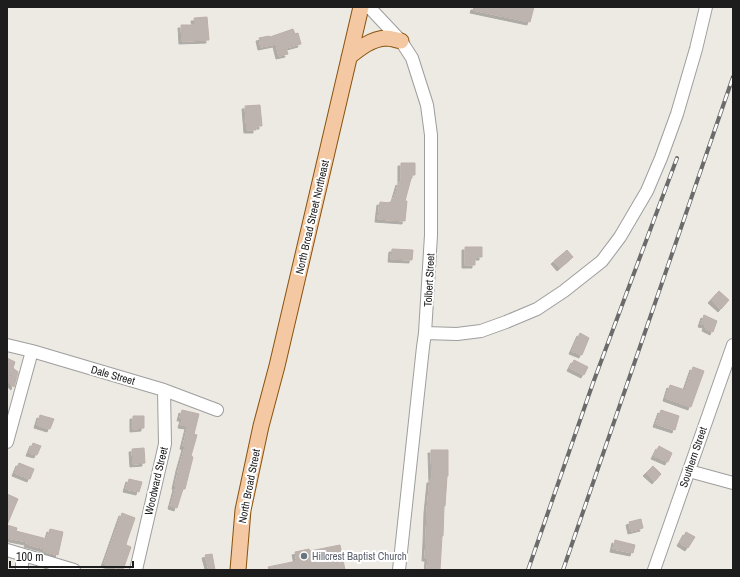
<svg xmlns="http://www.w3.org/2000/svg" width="740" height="577" font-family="'Archivo Narrow',sans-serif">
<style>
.building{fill:#bdb4b0;stroke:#bdafa7;filter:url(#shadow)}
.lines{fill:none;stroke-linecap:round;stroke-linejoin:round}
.minor-casing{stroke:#9e9e9e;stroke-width:14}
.major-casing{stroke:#89530d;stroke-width:17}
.minor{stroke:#fff;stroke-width:12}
.major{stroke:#f3c8a2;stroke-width:15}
.rail-casing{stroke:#6b6b6b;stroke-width:4}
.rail{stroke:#fff;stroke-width:2.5;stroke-dasharray:8;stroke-linecap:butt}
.worship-dot{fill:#6b7280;stroke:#fff;stroke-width:1.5}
.labels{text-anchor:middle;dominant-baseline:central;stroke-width:4;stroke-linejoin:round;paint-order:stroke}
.street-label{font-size:11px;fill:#1d1d1d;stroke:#fff}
.worship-label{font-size:11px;fill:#5b616d;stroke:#fff;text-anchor:start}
</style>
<defs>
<filter id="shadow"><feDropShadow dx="-3" dy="3" stdDeviation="0" flood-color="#0004"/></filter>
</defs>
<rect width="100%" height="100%" fill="#ede9e3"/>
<!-- building -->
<path class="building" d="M474,7H534L530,22L473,10Z
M207,17L209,40L182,41L181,25H195L194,18Z
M293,29L295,34L298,33L301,44L286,48L288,54L279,56L276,44L261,47L259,38L269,36L270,37Z
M260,105L262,126H256V130H247L245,106Z
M401,163H415V175H412L405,201H407L405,221L378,219L380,202L391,203L392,199H394L399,182L401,183Z
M465,247H482V257H475V265H465Z
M392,249L413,250L412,260L391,259Z
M567,250L573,257L560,268L554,261Z
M719,291L729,300L721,309L711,300Z
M704,315L717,321L713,332L705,328L706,325L701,324Z
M580,333L589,338L582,355L572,351Z
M7,358L15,362L13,368L18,372L14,387L7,381L12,375L10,374L7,381Z
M574,360L588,367L584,375L570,368Z
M693,367L704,371L691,407L666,398L670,385L685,390Z
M182,410L199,414L194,434L197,435L191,456L193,457L185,489H183L177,508L171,506L176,487L175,486L179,468L185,447L183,446L188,426L181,425L183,418H180Z
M661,410L679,416L675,430L656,424Z
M40,415L54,419L50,429L37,425Z
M133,416H144V428L133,429Z
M33,443L41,446L37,455L29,453Z
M659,446L672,453L668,462L654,456Z
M144,448L145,463L133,464L132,449Z
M431,450H448V476H447L445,506H444L443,536H442L440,570H427L428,558H425L426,540L427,510L430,480H432Z
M19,463L34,469L30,479L15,473Z
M653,466L661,474L655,481L646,473Z
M129,479L142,482L139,492L126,489Z
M7,494L18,499L7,525Z
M122,513L135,518L127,541L126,545L131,547L123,570L104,564Z
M641,519L643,528L631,531L629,522Z
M7,525L17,528L16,531L47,539L50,529L63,532L58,555L44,551L45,549L27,544L28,542L7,538Z
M686,532L695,537L688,548L680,543Z
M615,540L635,545L633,553L613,549Z
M340,545L345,570H269L268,567L297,561L295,552L309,549L310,551Z
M212,554L215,570H209L205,555Z"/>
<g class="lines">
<!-- minor casing -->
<g class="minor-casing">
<path id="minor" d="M369,7L401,41L412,58L427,105L431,135V235L425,333L423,347L399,570
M425,333L457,334L481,331L506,322L537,309L564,291L602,261L620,237L647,191L661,158L677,114L696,49L706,7
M7,345L32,351L164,390L217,410
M7,442L32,351
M689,471L733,483
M7,550L74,570
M22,555V570
M136,570L165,444L164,390
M654,570L733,345"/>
</g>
<!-- major casing -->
<g class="major-casing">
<path id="major" d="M349,57C360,48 371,39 386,38C391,38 396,40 401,41
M238,570L243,510L261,426L277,366L361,7"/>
</g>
<!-- minor -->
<use href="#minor" class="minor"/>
<!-- major -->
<use href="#major" class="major"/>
<!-- rail casing -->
<g class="rail-casing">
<path id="rail" d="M528,570L593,383L677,158
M563,570L733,77"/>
</g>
<!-- rail -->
<use href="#rail" class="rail"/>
</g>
<!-- markers -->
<circle class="worship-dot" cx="304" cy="556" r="4"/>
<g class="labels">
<!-- street labels -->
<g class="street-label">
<text transform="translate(312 217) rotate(-77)">North Broad Street Northeast</text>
<text transform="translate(429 280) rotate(-87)">Tolbert Street</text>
<text transform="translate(113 375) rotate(16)">Dale Street</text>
<text transform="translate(693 457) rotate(-71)">Southern Street</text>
<text transform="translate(156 481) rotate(-77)">Woodward Street</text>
<text transform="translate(249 486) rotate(-79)">North Broad Street</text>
</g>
<!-- worship labels -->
<g class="worship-label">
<text x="312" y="556">Hillcrest Baptist Church</text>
</g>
</g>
<!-- border -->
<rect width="740" height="577" fill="none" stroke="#1d1d1d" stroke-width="16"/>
<!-- scale -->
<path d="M10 561v6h123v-6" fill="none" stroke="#1d1d1d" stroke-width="2"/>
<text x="16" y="561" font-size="12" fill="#1d1d1d" stroke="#ffffff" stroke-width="3" paint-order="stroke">100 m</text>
</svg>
